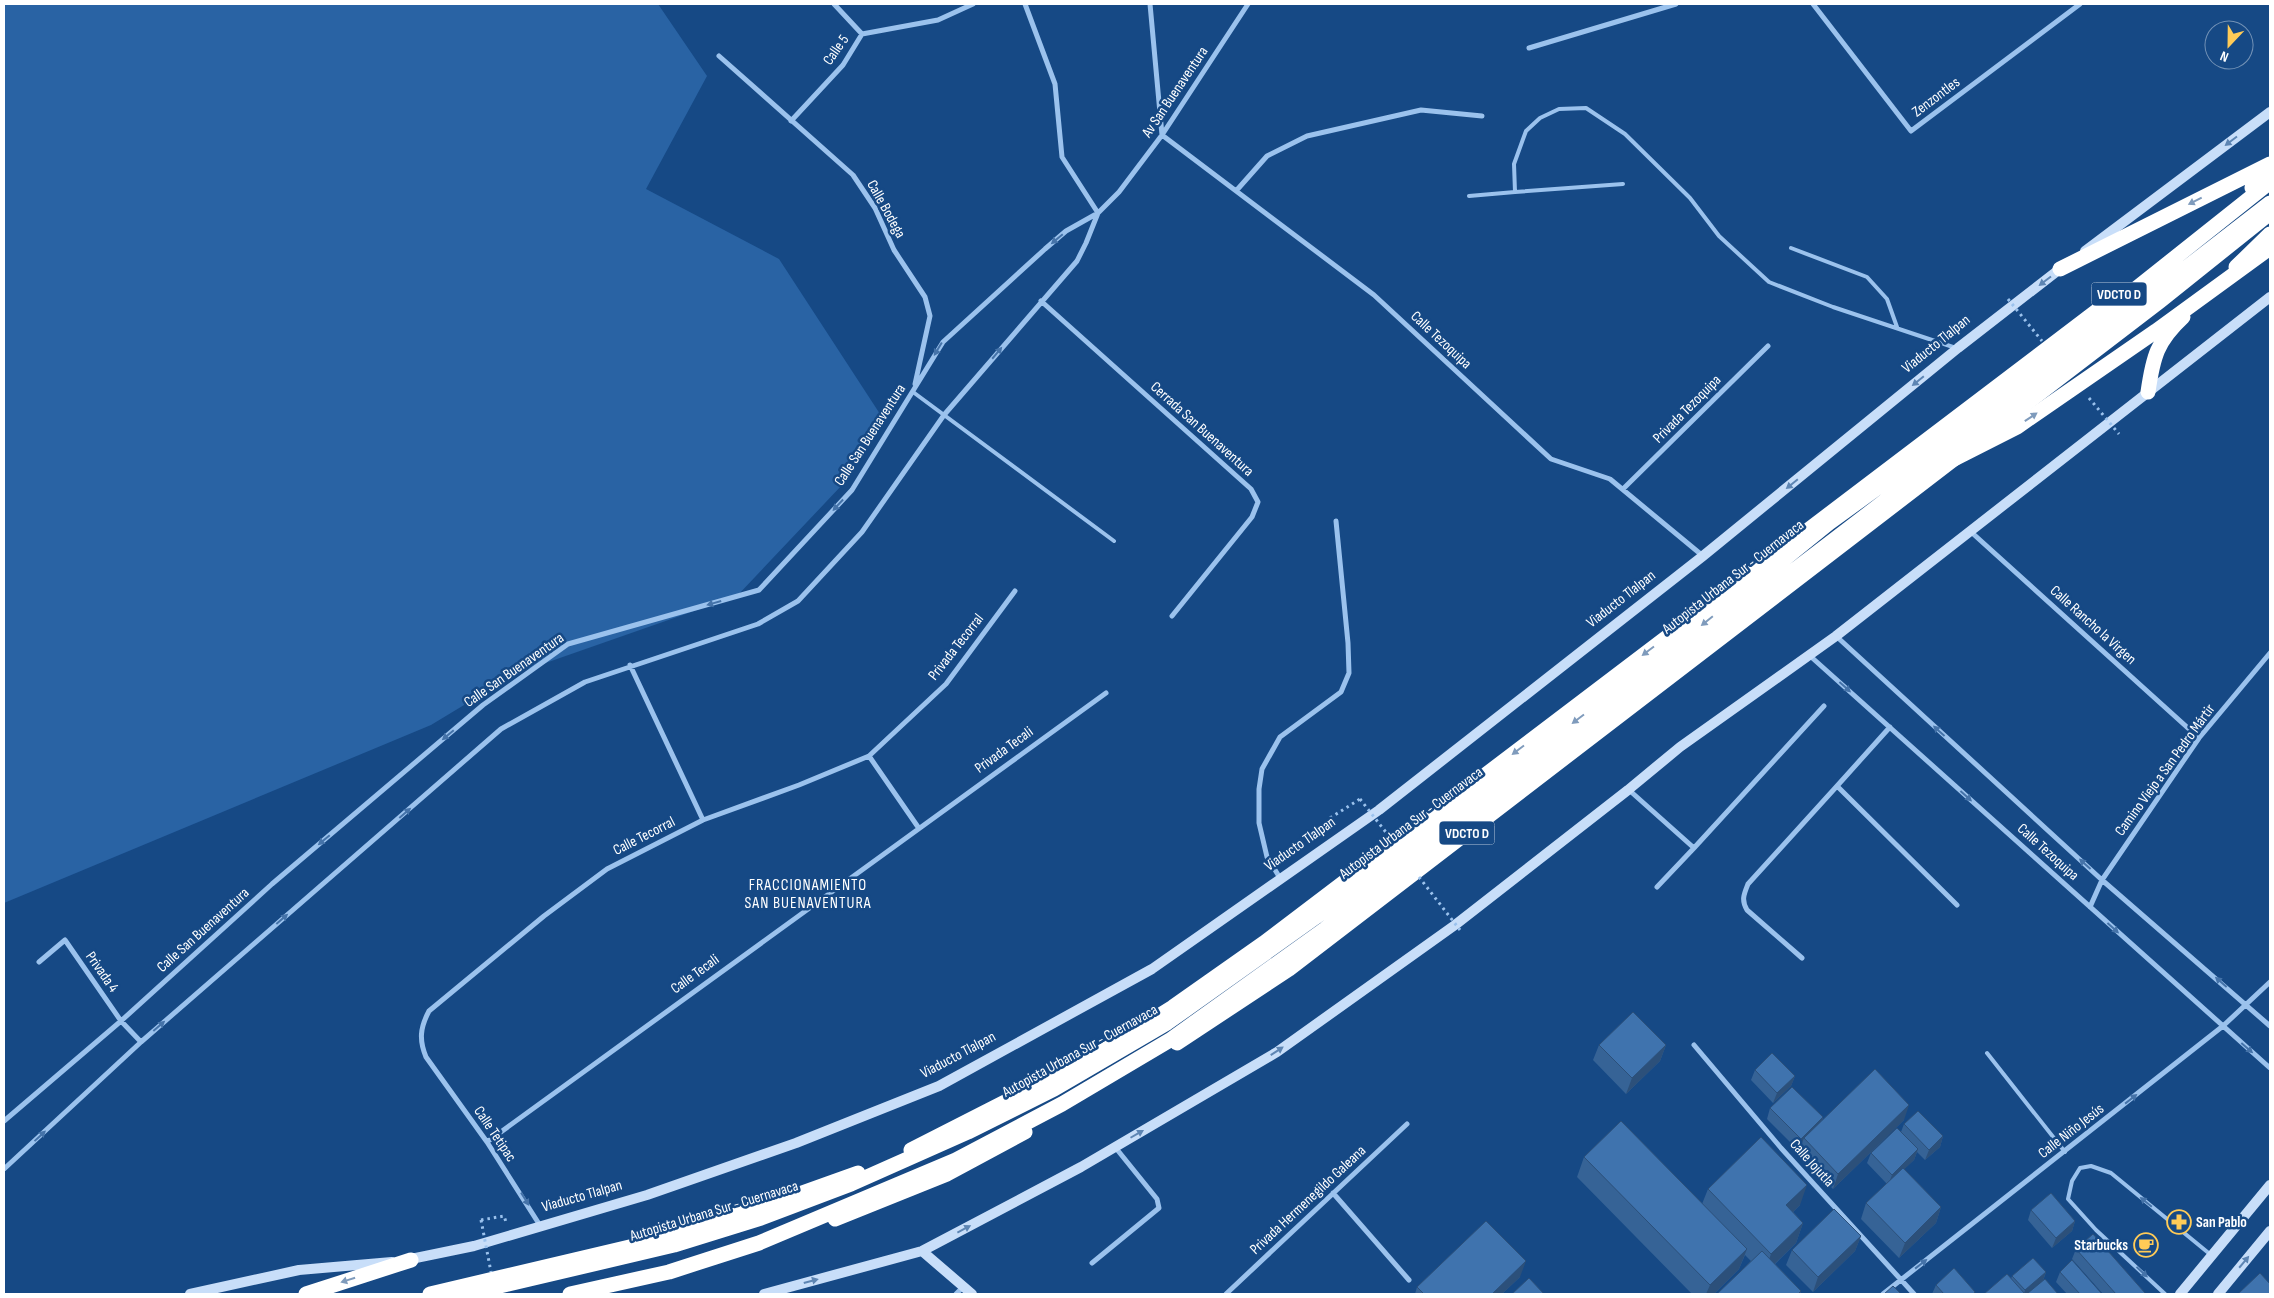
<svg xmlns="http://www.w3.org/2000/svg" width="2274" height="1298" font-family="'Sofia Sans Condensed',sans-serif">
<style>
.green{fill:#2963a4}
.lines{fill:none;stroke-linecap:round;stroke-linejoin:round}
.path{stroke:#9bc2ed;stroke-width:3;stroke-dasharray:2.5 4;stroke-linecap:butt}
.lane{stroke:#9bc2ed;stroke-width:4}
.street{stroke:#9bc2ed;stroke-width:5}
.secondary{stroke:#c8def9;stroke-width:10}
.highway{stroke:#fff;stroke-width:15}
.path-bridge{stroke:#9bc2ed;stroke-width:3;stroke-dasharray:2.5 4;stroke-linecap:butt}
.highway-bridge{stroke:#fff;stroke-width:15}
.wall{fill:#366396}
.shaded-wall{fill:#2c507a}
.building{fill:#3f73ae;stroke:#2c507a}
.oneway{fill:#5d85b3}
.oneway2{fill:#7f9bbc}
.oneway3{fill:#4573a9}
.labels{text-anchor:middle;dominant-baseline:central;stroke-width:5;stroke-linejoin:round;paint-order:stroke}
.shield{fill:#164985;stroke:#b9c8da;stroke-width:1}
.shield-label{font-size:14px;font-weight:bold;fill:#fff}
.street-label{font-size:15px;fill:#fff;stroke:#164985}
.poi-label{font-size:15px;font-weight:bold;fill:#fff;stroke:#164985;text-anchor:start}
.neighbourhood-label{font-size:16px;letter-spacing:1px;fill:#fff;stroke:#164985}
</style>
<rect width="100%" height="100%" fill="#164985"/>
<!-- green -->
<path class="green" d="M4,4H658L707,76L646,189L779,259L880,414L842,485L737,596L517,673L431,725L4,903Z"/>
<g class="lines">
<!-- path -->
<path class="path" d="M1334,823L1330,818L1360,799
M481,1220L504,1216L506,1222"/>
<!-- lane -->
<path class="lane" d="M1623,184L1515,192L1514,164L1526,131L1540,118L1559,109L1586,108L1625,134L1690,198L1719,236L1769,282L1833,307L1956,348
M1469,196L1515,192
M1791,248L1867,277L1887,299L1897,327
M913,392L1114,541
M1987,1053L2065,1152
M2165,1294L2096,1230L2068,1199L2072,1181L2080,1168L2091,1166L2111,1173L2211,1255"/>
<!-- street -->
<path class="street" d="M834,4L862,34
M1025,4L1055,84L1062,157L1098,213
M1150,4L1162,135L1374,295L1551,459L1610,479L1703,556
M1813,4L1911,131L2080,4
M1529,48L1676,4
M719,56L853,175L875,208L894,250L925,297L930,316L915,384
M791,121L843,65L862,34L938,20L973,4
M1236,191L1267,156L1307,136L1421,110L1482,116
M1041,301L1251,489L1258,502L1252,517L1172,616
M1623,489L1768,346
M1970,531L2199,738
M1836,636L2102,880L2270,1026
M1809,655L2270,1068
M630,665L703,820
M869,756L918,827
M1837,786L1890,727
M1629,790L1694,848L1824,706
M1280,878L1267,857L1259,823V789L1262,769L1280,737L1341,692L1349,673L1348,643L1336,521
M1657,887L1694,848
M2090,907L2102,880L2199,738L2270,653
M1802,958L1747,910C1741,900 1744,894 1748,884L1837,786L1957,905
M39,962L65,940L121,1021L141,1042
M1694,1045L1781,1148L1914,1294
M4,1121L121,1021L272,884L483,705L568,644L759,590L852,490L943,342L1045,249L1066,231L1098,213L1119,192L1162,135L1248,4
M487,1142L1106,693
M4,1169L141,1042L501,729L585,682L758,624L798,601L862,532L944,415L1077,261L1086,243L1098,213
M1333,1193L1409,1280
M541,1227L487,1142L426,1057C419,1040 420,1028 429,1011L544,916L607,869L703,820L799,785L869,756L946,684L1015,591
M1092,1263L1159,1208L1157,1199L1115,1147
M956,1294L963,1287
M1226,1294L1407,1124
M1883,1294L2223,1026L2270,982"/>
<!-- secondary -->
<path class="secondary" d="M2085,251L2270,112
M922,1251L972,1294
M406,1260L474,1246L647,1195L796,1143L939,1086L1152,969L1379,810L1703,556L1958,348L2065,265
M190,1294L299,1270L392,1262
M764,1294L922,1251L1081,1167L1277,1052L1455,925L1628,790L1680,747L1836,636L2270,297
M2180,1294L2270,1185
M2218,1294L2270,1231"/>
<!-- highway -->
<path class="highway" d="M2252,188L2270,173
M2236,267L2270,234
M2060,269L2270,164
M2148,392C2153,357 2157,341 2183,317
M1177,1043L1289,969L2160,301L2270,213
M911,1150L1095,1056L1173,1007L1264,943L2102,307
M835,1219L947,1174L1025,1132
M306,1294L411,1260
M430,1294L638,1245L774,1203L858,1173"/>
<!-- path-bridge -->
<path class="path-bridge" d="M2008,299L2042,341
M2089,398L2119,434
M1360,799L1392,840
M1419,877L1460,930
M481,1220L491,1272"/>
<!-- highway-bridge -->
<path class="highway-bridge" d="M1946,463L2017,427L2156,331L2270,248
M466,1294L674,1245L761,1218L851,1184L968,1132L1054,1089L1167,1023L1320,914L1700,627L1829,523L1976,416L2270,182
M570,1294L669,1272L759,1243L956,1160L1062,1104L1170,1040L1325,929L1911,481L2270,203"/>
</g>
<!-- wall -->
<path class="wall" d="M1599,1045H1666L1660,1061L1626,1094L1593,1060Z
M1755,1070L1795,1076L1791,1086L1773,1103L1751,1080Z
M1770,1108L1823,1117L1822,1121L1904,1120L1833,1189L1798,1153L1801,1145L1797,1149L1767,1119Z
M1904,1124L1943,1136L1940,1147L1925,1160L1917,1152L1914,1160L1904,1169L1941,1207L1936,1223L1899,1258L1861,1219L1866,1203L1887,1184L1867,1163L1871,1153L1901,1132Z
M1584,1157L1702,1204L1708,1189L1800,1205L1793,1212L1803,1223L1796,1243L1775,1264L1801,1291L1800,1294H1717L1751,1261L1745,1255L1739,1269L1714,1294H1692L1577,1177Z
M2031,1210L2075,1221L2072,1231L2052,1248L2028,1220Z
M1861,1236L1855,1251L1813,1292L1786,1265L1792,1250Z
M2076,1249L2144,1294H2103L2072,1259Z
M2046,1272L2043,1281L2058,1294H1984L2011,1279L2012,1276Z
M2060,1272L2102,1294H2067L2056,1282Z
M1520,1277L1502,1294H1415L1417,1287Z
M1936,1285L1975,1292V1294H1932Z"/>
<!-- shaded-wall -->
<path class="shaded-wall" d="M1666,1045L1660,1061L1626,1094L1632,1078Z
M1795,1076L1791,1086L1773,1103L1777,1093Z
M1909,1105L1904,1120L1833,1189L1838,1174Z
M1823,1117L1819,1128L1804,1138L1801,1145L1797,1149L1801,1139Z
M1943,1136L1940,1147L1925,1160L1929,1150Z
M1918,1149L1914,1160L1888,1185L1892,1175Z
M1807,1185L1800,1205L1779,1226L1786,1205Z
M1941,1207L1936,1223L1899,1258L1905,1243Z
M2075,1221L2072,1231L2052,1248L2056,1238Z
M1803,1223L1796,1243L1764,1274L1771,1254Z
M1861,1236L1855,1251L1813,1292L1818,1277Z
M1747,1249L1739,1269L1714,1294H1706L1710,1285Z
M1526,1261L1520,1277L1502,1294H1492Z
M2046,1272L2042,1283L2028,1294H2024L2025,1290Z"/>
<!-- building -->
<path class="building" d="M1633,1012L1666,1045L1632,1078L1599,1045Z
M1772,1053L1795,1076L1777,1093L1755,1070Z
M1875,1069L1909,1105L1838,1174L1804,1138Z
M1792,1087L1823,1117L1801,1139L1770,1108Z
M1918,1111L1943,1136L1929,1150L1904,1124Z
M1621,1121L1747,1249L1710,1285L1584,1157Z
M1897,1128L1918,1149L1892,1175L1871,1153Z
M1761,1137L1807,1185L1786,1205L1803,1223L1771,1254L1708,1189Z
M1903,1168L1941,1207L1905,1243L1866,1203Z
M2051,1193L2075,1221L2056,1238L2031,1210Z
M1834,1209L1861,1236L1818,1277L1792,1250Z
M1486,1221L1526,1261L1492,1294H1424L1417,1287Z
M2093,1234L2145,1293L2143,1294H2116L2076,1249Z
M1762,1251L1801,1291L1798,1294H1717Z
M2033,1258L2046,1272L2025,1290L2012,1276Z
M2072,1260L2102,1294H2080L2060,1272Z
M1954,1268L1975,1292L1973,1294H1944L1936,1285Z
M2260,1273L2270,1284V1294H2238Z
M2007,1274L2025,1294H1984Z
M1529,1278L1544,1294H1512Z
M2045,1279L2058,1294H2029L2028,1293Z
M1893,1286L1901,1294H1884Z"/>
<!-- one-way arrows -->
<defs><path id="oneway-solid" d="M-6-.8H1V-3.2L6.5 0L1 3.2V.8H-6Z" transform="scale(1.25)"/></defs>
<g class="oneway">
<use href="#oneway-solid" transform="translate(2231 141) rotate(143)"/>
<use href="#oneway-solid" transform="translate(2045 281) rotate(143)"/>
<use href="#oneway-solid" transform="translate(1918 381) rotate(141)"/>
<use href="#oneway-solid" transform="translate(1792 484) rotate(141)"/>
<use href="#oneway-solid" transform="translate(1277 1051) rotate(-33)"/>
<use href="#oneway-solid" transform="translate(1137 1134) rotate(-30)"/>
<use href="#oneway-solid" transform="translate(964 1229) rotate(-28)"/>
<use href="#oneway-solid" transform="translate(2244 1262) rotate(-50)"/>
<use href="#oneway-solid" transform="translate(811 1281) rotate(-15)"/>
</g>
<g class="oneway2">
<use href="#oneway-solid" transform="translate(2195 201) rotate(153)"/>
<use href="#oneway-solid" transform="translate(2031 417) rotate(-34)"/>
<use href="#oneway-solid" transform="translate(1707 621) rotate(141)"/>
<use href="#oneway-solid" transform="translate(1648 651) rotate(143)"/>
<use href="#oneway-solid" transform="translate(1578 719) rotate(143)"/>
<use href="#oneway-solid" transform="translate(1518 750) rotate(143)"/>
<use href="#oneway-solid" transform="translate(348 1280) rotate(162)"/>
</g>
<g class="oneway3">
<use href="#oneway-solid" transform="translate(1057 239) rotate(140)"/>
<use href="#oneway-solid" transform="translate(938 349) rotate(121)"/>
<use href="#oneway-solid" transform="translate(997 353) rotate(-50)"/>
<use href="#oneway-solid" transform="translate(838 505) rotate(133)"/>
<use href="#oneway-solid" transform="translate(714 603) rotate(164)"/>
<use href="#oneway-solid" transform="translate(1845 687) rotate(42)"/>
<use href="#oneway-solid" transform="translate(1939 731) rotate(-138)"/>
<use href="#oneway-solid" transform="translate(448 735) rotate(140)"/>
<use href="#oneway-solid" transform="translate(1966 796) rotate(42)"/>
<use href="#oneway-solid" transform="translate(405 813) rotate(-41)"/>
<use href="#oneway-solid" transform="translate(324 840) rotate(140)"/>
<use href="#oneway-solid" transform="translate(2085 864) rotate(-138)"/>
<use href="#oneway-solid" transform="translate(282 919) rotate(-41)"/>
<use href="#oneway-solid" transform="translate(2113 928) rotate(42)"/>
<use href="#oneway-solid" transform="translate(2221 982) rotate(-139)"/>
<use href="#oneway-solid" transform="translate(159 1026) rotate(-41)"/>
<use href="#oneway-solid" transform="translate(2247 1048) rotate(41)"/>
<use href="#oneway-solid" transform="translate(2131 1099) rotate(-38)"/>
<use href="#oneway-solid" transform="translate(40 1136) rotate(-43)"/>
<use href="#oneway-solid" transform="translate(525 1199) rotate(58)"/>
<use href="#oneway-solid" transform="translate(2146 1202) rotate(-141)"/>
<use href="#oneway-solid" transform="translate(1921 1264) rotate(-38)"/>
<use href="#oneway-solid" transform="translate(2142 1272) rotate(43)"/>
</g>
<!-- icons -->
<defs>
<g id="pharmacy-ring" transform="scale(1.25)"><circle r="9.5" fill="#164985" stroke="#ffcb57" stroke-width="1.5"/><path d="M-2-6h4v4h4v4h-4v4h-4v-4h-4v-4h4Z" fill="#ffcb57"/></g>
<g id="cafe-ring" transform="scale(1.25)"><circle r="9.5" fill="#164985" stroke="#ffcb57" stroke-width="1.5"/><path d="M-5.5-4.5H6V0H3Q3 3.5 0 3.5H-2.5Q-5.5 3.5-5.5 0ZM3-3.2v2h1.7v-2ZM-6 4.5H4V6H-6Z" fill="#ffcb57"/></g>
</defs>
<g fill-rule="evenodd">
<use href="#pharmacy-ring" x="2179" y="1222"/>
<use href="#cafe-ring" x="2146" y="1245"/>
</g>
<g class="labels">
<!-- shield labels -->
<g class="shield">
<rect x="2091.5" y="282.5" width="55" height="23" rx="4"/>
<rect x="1439.5" y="821.5" width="55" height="23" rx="4"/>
</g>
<g class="shield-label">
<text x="2119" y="294">VDCTO D</text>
<text x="1467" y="833">VDCTO D</text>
</g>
<!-- street labels -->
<g class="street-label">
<text transform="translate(836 50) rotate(-55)">Calle 5</text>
<text transform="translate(1175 92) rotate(-56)">Av San Buenaventura</text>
<text transform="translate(1936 97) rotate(-37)">Zenzontles</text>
<text transform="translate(886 209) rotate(61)">Calle Bodega</text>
<text transform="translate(1441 340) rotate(43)">Calle Tezoquipa</text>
<text transform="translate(1936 344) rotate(-39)">Viaducto Tlalpan</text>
<text transform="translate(1687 409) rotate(-45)">Privada Tezoquipa</text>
<text transform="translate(1202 429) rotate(42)">Cerrada San Buenaventura</text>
<text transform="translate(870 435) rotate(-57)">Calle San Buenaventura</text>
<text transform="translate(1733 577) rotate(-38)">Autopista Urbana Sur - Cuernavaca</text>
<text transform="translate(1621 599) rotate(-38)">Viaducto Tlalpan</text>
<text transform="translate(2093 625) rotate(42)">Calle Rancho la Virgen</text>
<text transform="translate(956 647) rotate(-52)">Privada Tecorral</text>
<text transform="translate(514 670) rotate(-35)">Calle San Buenaventura</text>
<text transform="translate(1004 750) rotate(-36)">Privada Tecali</text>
<text transform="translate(2165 770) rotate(-54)">Camino Viejo a San Pedro Mártir</text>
<text transform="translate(1411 823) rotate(-37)">Autopista Urbana Sur - Cuernavaca</text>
<text transform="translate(644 836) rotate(-27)">Calle Tecorral</text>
<text transform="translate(1300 844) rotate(-35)">Viaducto Tlalpan</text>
<text transform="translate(2048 852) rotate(42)">Calle Tezoquipa</text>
<text transform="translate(203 930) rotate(-42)">Calle San Buenaventura</text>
<text transform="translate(102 972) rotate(55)">Privada 4</text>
<text transform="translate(695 974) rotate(-36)">Calle Tecali</text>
<text transform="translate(1080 1051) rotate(-29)">Autopista Urbana Sur - Cuernavaca</text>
<text transform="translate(958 1055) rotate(-28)">Viaducto Tlalpan</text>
<text transform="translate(2071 1131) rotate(-38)">Calle Niño Jesús</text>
<text transform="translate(495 1134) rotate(56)">Calle Tetipac</text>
<text transform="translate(1812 1163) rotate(48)">Calle Jojutla</text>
<text transform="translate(582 1196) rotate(-16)">Viaducto Tlalpan</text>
<text transform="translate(1308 1200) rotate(-43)">Privada Hermenegildo Galeana</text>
<text transform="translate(714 1211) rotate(-17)">Autopista Urbana Sur - Cuernavaca</text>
</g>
<!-- poi labels -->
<g class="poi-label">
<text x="2196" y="1222">San Pablo</text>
<text x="2128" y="1245" text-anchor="end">Starbucks</text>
</g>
<!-- neighbourhood labels -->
<g class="neighbourhood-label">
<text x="808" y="885">FRACCIONAMIENTO<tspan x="808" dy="18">SAN BUENAVENTURA</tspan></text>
</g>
</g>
<!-- border -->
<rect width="2274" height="1298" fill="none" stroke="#ffffff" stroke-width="10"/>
<!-- north arrow -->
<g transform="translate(2229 45) rotate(202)"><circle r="24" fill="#164985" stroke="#7392b6"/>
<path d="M0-4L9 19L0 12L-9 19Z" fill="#ffcb57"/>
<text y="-8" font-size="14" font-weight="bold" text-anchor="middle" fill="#ffffff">N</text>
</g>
</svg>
